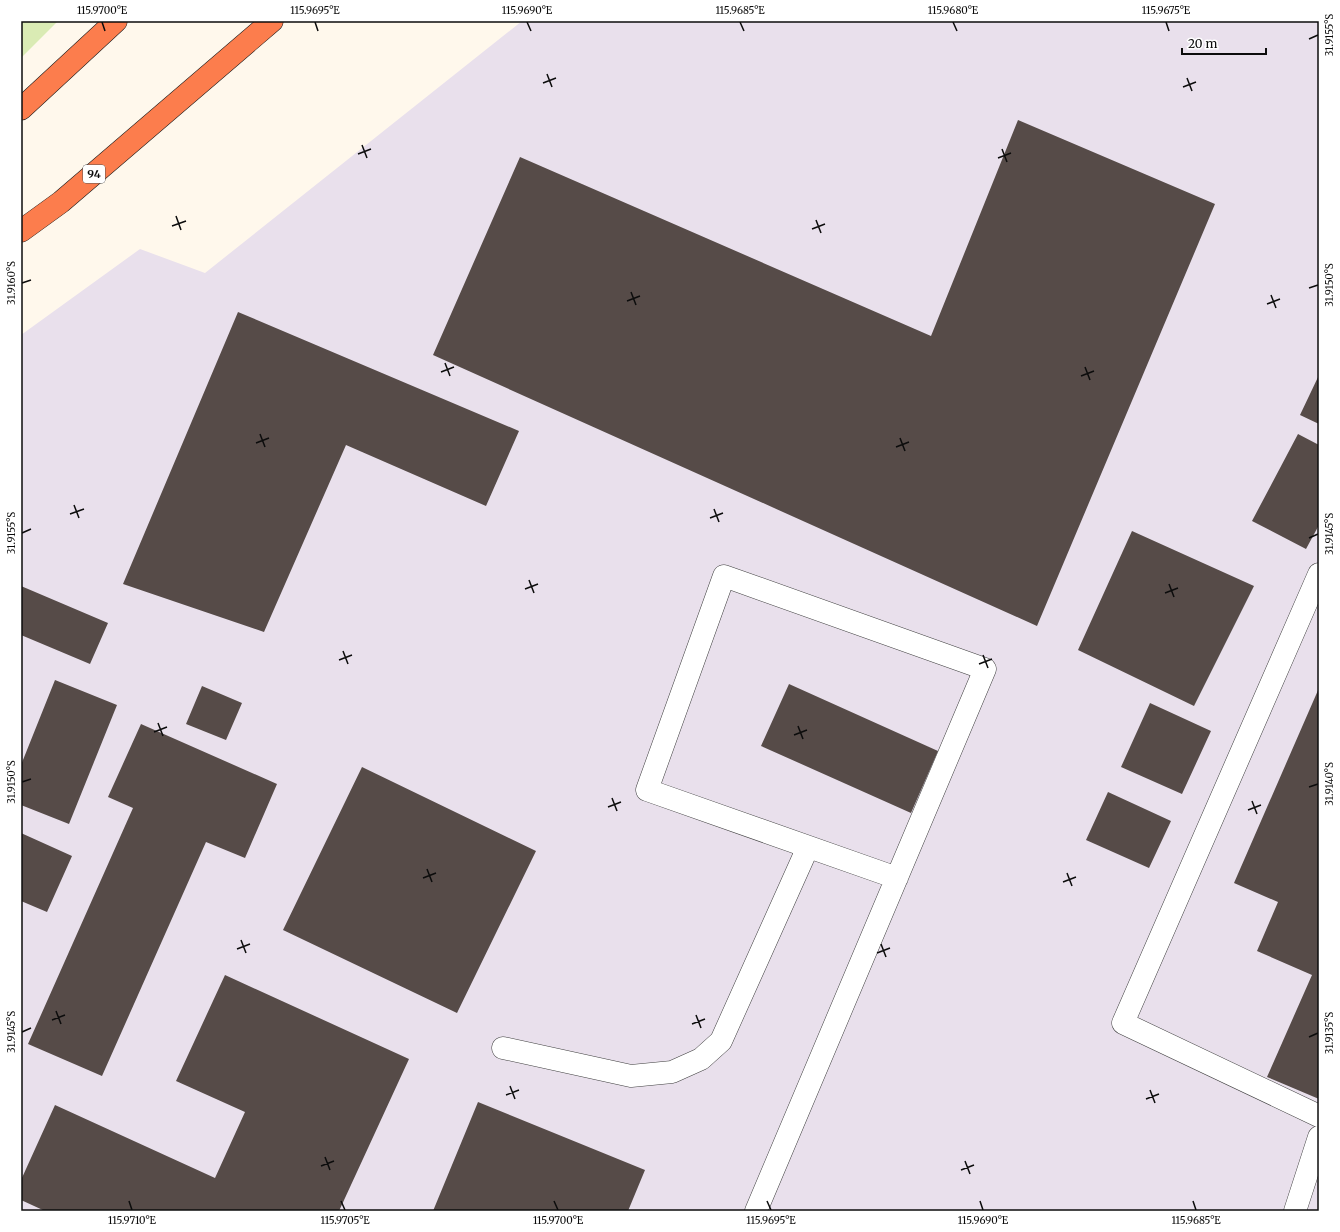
<svg xmlns="http://www.w3.org/2000/svg" width="1340" height="1232" font-family="Merriweather,serif">
<style>
.industrial{fill:#e9e0ec}
.green{fill:#daebb4}
.building{fill:#564b48}
.lines{fill:none;stroke-linecap:round;stroke-linejoin:round}
.minor-casing{stroke:#3f3f3f;stroke-width:23}
.highway-casing{stroke:#1d1d1d;stroke-width:23}
.minor{stroke:#fff;stroke-width:22}
.highway{stroke:#fc7d4d;stroke-width:22}
.ticks{fill:none;stroke:#0c0c0c;stroke-width:1.5}
.labels{text-anchor:middle;dominant-baseline:central;stroke-width:4;stroke-linejoin:round;paint-order:stroke}
.shield{fill:#fff;stroke:#555;stroke-width:1}
.shield-label{font-size:11px;font-weight:bold;fill:#0c0c0c}
.neatline{fill:none;stroke:#0c0c0c;stroke-width:1.5}
.ticks-label{font-size:10px;text-anchor:middle;fill:#0c0c0c}
</style>
<rect width="100%" height="100%" fill="#fff8ec"/>
<!-- industrial -->
<path class="industrial" d="M522,21H1319V1211H21V335L140,249L205,273Z"/>
<!-- green -->
<path class="green" d="M21,21H58L21,58Z"/>
<!-- building -->
<path class="building" d="M1018,120L1215,204L1037,626L433,355L520,157L931,336Z
M238,312L519,431L486,506L346,445L264,632L123,584Z
M1319,375V424L1300,415Z
M1298,434L1319,445V525L1306,549L1252,521Z
M1132,531L1254,586L1194,706L1078,650Z
M21,586L108,623L90,664L21,635Z
M55,680L117,705L69,824L21,805V765Z
M789,684L938,751L911,813L761,746Z
M202,686L242,703L226,740L186,724Z
M1319,688V1099L1267,1077L1312,975L1257,951L1278,902L1234,883Z
M1150,703L1211,731L1182,794L1121,767Z
M141,724L277,784L245,858L206,842L102,1076L28,1044L133,808L108,797Z
M362,767L536,851L457,1013L283,930Z
M1108,792L1171,821L1149,868L1086,840Z
M21,833L72,856L47,912L21,901Z
M225,975L409,1059L339,1211H45L21,1200V1180L55,1105L215,1178L245,1112L176,1081Z
M478,1102L645,1170L628,1211H433Z"/>
<g class="lines">
<!-- minor casing -->
<g class="minor-casing">
<path id="minor" d="M1319,574L1123,1023L1319,1116
M503,1048L631,1076L672,1072L701,1059L721,1041L808,847
M756,1211L985,669L724,576L647,790L897,878
M1295,1211L1319,1137"/>
</g>
<!-- highway casing -->
<g class="highway-casing">
<path id="highway" d="M21,109L116,21
M21,231L61,202L272,21"/>
</g>
<!-- minor -->
<use href="#minor" class="minor"/>
<!-- highway -->
<use href="#highway" class="highway"/>
</g>
<!-- ticks -->
<path class="ticks" d="M102,22L105,31M315,22L318,31M527,22L531,31M740,22L744,31M953,22L957,31M1166,22L1169,31M1309,39L1318,35M547,74L552,87M1187,78L1192,91M543,83L556,78M1183,87L1196,82M362,145L367,158M1002,149L1007,162M358,154L371,149M998,158L1011,153M176,216L181,230M816,220L821,233M172,226L186,221M812,229L825,224M22,283L31,280M1309,288L1318,285M631,292L636,305M1271,295L1276,308M627,301L640,296M1267,304L1280,299M445,363L450,376M1085,367L1090,380M441,372L454,367M1081,376L1094,371M260,434L265,447M900,438L905,451M256,443L269,438M896,447L909,442M74,505L79,518M714,509L719,522M70,514L84,509M710,518L723,513M22,533L31,529M1309,538L1318,534M529,580L534,593M1169,584L1174,597M525,589L538,584M1165,593L1178,588M343,651L348,664M983,655L988,668M339,660L352,655M979,664L992,659M158,723L163,736M798,726L803,739M154,732L167,727M794,735L807,730M22,782L31,779M1309,787L1318,784M612,798L617,811M1252,801L1257,814M608,807L621,802M1248,810L1261,805M427,869L432,882M1067,873L1072,886M423,878L436,873M1063,882L1076,877M241,940L246,953M881,944L886,957M237,949L250,944M877,953L890,948M56,1011L61,1024M696,1015L701,1028M52,1020L65,1015M692,1024L705,1019M22,1032L31,1028M1309,1037L1318,1033M510,1086L515,1099M1150,1090L1155,1103M506,1095L519,1090M1146,1099L1159,1094M325,1157L330,1170M965,1161L970,1174M321,1166L334,1161M961,1170L974,1165M129,1201L132,1210M341,1201L345,1210M554,1201L558,1210M767,1201L771,1210M980,1201L983,1210M1193,1201L1196,1210"/>
<g class="labels">
<!-- shield labels -->
<rect class="shield" x="83" y="165" width="22" height="18" rx="3"/>
<g class="shield-label">
<text x="94" y="174">94</text>
</g>
</g>
<!-- border -->
<rect width="1340" height="1232" fill="none" stroke="#ffffff" stroke-width="44"/>
<!-- scale -->
<path d="M1182 48v6h84v-6" fill="none" stroke="#0c0c0c" stroke-width="2"/>
<text x="1188" y="48" font-size="12" fill="#0c0c0c" stroke="#ffffff" stroke-width="3" paint-order="stroke">20 m</text>
<rect x="22" y="22" width="1296" height="1188" class="neatline"/>
<g class="ticks-label">
<text x="102" y="14">115.9700°E</text>
<text x="315" y="14">115.9695°E</text>
<text x="527" y="14">115.9690°E</text>
<text x="740" y="14">115.9685°E</text>
<text x="953" y="14">115.9680°E</text>
<text x="1166" y="14">115.9675°E</text>
<text transform="translate(1329 35) rotate(-90)" y="4">31.9155°S</text>
<text transform="translate(11 283) rotate(-90)" y="4">31.9160°S</text>
<text transform="translate(1329 285) rotate(-90)" y="4">31.9150°S</text>
<text transform="translate(11 533) rotate(-90)" y="4">31.9155°S</text>
<text transform="translate(1329 534) rotate(-90)" y="4">31.9145°S</text>
<text transform="translate(11 782) rotate(-90)" y="4">31.9150°S</text>
<text transform="translate(1329 784) rotate(-90)" y="4">31.9140°S</text>
<text transform="translate(11 1032) rotate(-90)" y="4">31.9145°S</text>
<text transform="translate(1329 1033) rotate(-90)" y="4">31.9135°S</text>
<text x="132" y="1224">115.9710°E</text>
<text x="345" y="1224">115.9705°E</text>
<text x="558" y="1224">115.9700°E</text>
<text x="771" y="1224">115.9695°E</text>
<text x="983" y="1224">115.9690°E</text>
<text x="1196" y="1224">115.9685°E</text>
</g>
</svg>
